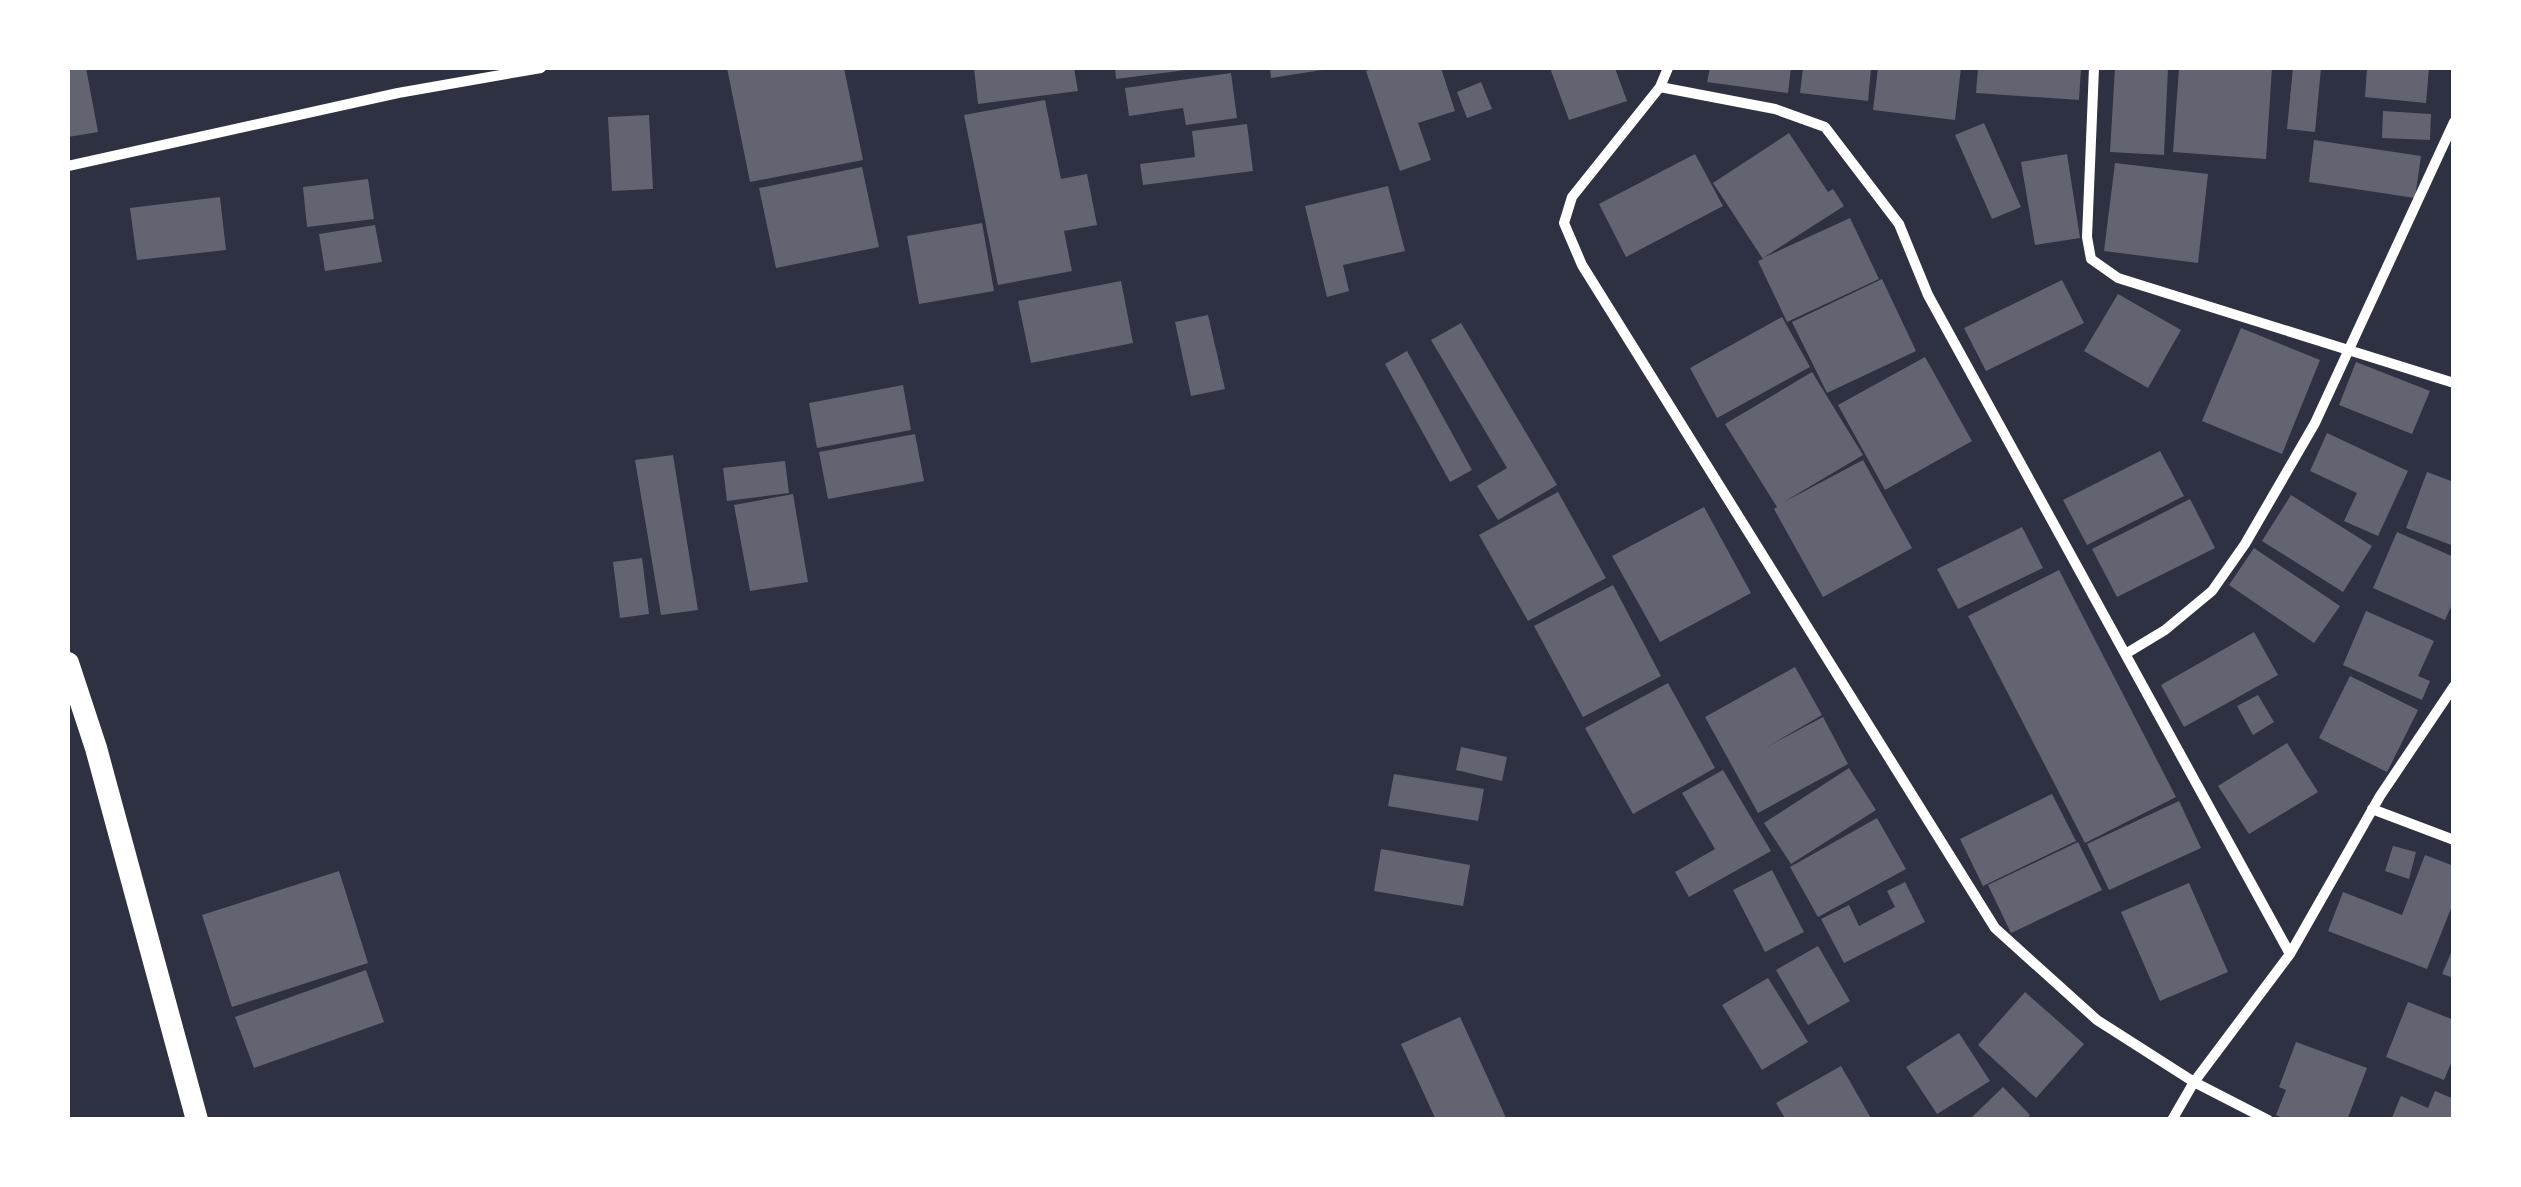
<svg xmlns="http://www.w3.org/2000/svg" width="2521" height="1187" font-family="Jost,sans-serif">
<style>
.building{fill:#626471}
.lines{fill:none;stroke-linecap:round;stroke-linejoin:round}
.minor{stroke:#fff;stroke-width:10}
.primary{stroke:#fff;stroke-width:22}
</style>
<rect width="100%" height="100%" fill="#2d3142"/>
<!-- building -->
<path class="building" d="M68,68H86L98,132L68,137Z
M727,68H844L863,160L750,182Z
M974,68H1074L1078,91L978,104Z
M1115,68H1185L1186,70L1116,79Z
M1270,68H1322V70L1271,78Z
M1376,68H1441L1455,111L1418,123L1431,160L1400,171L1366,71Z
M1550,68H1615L1627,101L1569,120Z
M1710,68H1791L1788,93L1707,82Z
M1803,68H1871L1868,101L1800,93Z
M1878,68H1961L1955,120L1873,110Z
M1978,68H2081L2079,100L1976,93Z
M2115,68H2168L2164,155L2110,152Z
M2179,68H2272L2266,159L2173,152Z
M2293,68H2321L2315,132L2287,129Z
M2367,68H2429L2426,103L2365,97Z
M1231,73L1237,118L1186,125L1183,108L1129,116L1125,88Z
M1481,82L1492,109L1467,118L1457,92Z
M1045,100L1061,179L1087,174L1097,225L1064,231L1072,271L998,285L964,115Z
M2383,111L2431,114L2430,140L2382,138Z
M649,115L653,189L612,191L608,117Z
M1984,123L2021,207L1992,219L1955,135Z
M1247,124L1253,171L1143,185L1140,164L1195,157L1192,131Z
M1789,133L1828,192L1833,189L1844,206L1763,258L1850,218L1879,279L1787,322L1758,261L1763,259L1713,183Z
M2314,140L2421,156L2415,198L2309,182Z
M1695,154L1723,206L1626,257L1599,204Z
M2067,154L2080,238L2035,245L2021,162Z
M2115,163L2208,174L2198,263L2104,251Z
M862,167L879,247L776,268L759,188Z
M368,179L374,219L307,227L303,187Z
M1388,186L1405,251L1343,265L1349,291L1327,297L1305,206Z
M220,197L226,250L137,260L130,208Z
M982,223L994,291L919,304L907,236Z
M375,225L382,262L325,271L319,234Z
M1882,279L1916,351L1827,393L1792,322Z
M2062,280L2084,323L1986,371L1964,328Z
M1121,281L1133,343L1031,363L1018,301Z
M2118,294L2181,330L2148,388L2084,351Z
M1208,315L1225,389L1191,396L1175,322Z
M1782,317L1810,367L1717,418L1690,368Z
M1461,323L1557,485L1498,520L1477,486L1507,468L1431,340Z
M2241,328L2320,360L2282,454L2202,421Z
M1407,351L1472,470L1450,482L1385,364Z
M1925,357L1972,441L1885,490L1838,405Z
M2356,362L2430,391L2412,434L2339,405Z
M1812,372L1863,455L1782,503L1863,460L1912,548L1823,597L1774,509L1777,507L1725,424Z
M903,385L911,430L817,448L809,403Z
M2327,433L2408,471L2378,536L2344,521L2357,493L2310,471Z
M915,434L924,481L828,499L819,452Z
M2160,451L2184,496L2087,545L2063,500Z
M673,455L698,610L661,615L635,460Z
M785,461L789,493L727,501L723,468Z
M2427,472L2454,482V546L2406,528Z
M1558,492L1606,578L1528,621L1479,535Z
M793,494L808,582L750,591L734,505Z
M2291,495L2372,546L2343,592L2262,541Z
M2190,499L2215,548L2117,597L2092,549Z
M1704,507L1751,593L1660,642L1612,556Z
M2022,527L2043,568L1958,609L1937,569Z
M2397,532L2454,557V600L2445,620L2373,588Z
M2254,548L2340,606L2314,643L2229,585Z
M642,558L649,614L620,618L613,562Z
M2059,570L2176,797L2085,843L1968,616Z
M1613,585L1661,676L1583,717L1534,626Z
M2366,611L2434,641L2418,676L2430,681L2422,700L2343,665Z
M2254,632L2278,675L2184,727L2161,685Z
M1795,667L1822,715L1767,747L1823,717L1848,764L1758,813L1705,717Z
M2350,676L2418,710L2387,772L2319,738Z
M1668,683L1715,768L1633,814L1585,728Z
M2258,695L2274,722L2253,735L2237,706Z
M2287,743L2318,792L2249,834L2218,786Z
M1461,747L1507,757L1502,781L1456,770Z
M1849,768L1876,810L1791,864L1764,823Z
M1723,770L1771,851L1689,897L1675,872L1715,849L1682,793Z
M1394,774L1484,789L1478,821L1388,806Z
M2052,794L2076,841L1983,886L1960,839Z
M2179,801L2201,848L2109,890L2087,844Z
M1877,818L1906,869L1818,917L1790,867Z
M2078,842L2102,890L2011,933L1988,885Z
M2393,846L2416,852L2409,879L2385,871Z
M1381,849L1470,865L1463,906L1374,891Z
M2425,855L2454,866V901L2427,969L2328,931L2343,892L2402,915Z
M1772,870L1804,932L1765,952L1733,890Z
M339,871L368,963L232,1007L202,915Z
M1905,882L1925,922L1844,963L1821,919L1849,905L1859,926L1895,907L1887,891Z
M2189,883L2228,972L2160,1001L2121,912Z
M1818,946L1850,1001L1808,1025L1776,970Z
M2454,946V978L2442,974Z
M366,970L384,1022L254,1068L235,1017Z
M1768,978L1808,1042L1762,1070L1722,1005Z
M2025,992L2084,1044L2036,1098L1978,1045Z
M2408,1002L2454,1020V1056L2444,1080L2386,1057Z
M1460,1017L1507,1120H1436L1401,1044Z
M1959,1033L1990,1081L1937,1114L1906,1067Z
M2296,1042L2367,1068L2347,1120H2288L2276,1115L2286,1090L2279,1087Z
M1841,1066L1872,1120H1786L1776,1103Z
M2003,1087L2030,1115L2025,1120H1969Z
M2435,1091L2454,1099V1120H2391L2401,1096L2428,1108Z"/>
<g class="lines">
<!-- minor -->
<path class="minor" d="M1668,68L1660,87L1572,197L1564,223L1582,265L1995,928L2097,1020L2194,1082L2268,1120
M2094,68L2087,237L2091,259L2118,278L2454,383
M1660,87L1775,109L1825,127L1899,224L1928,295L2290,954
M68,166L398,93L541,68
M2127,653L2165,630L2212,591L2245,544L2315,423L2454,122
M2372,809L2454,840
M2172,1120L2194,1082L2290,954L2380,796L2454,686"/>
<!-- primary -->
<path class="primary" d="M68,663L96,748L197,1120"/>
</g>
<!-- border -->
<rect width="2521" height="1187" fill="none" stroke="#ffffff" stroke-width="140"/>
</svg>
